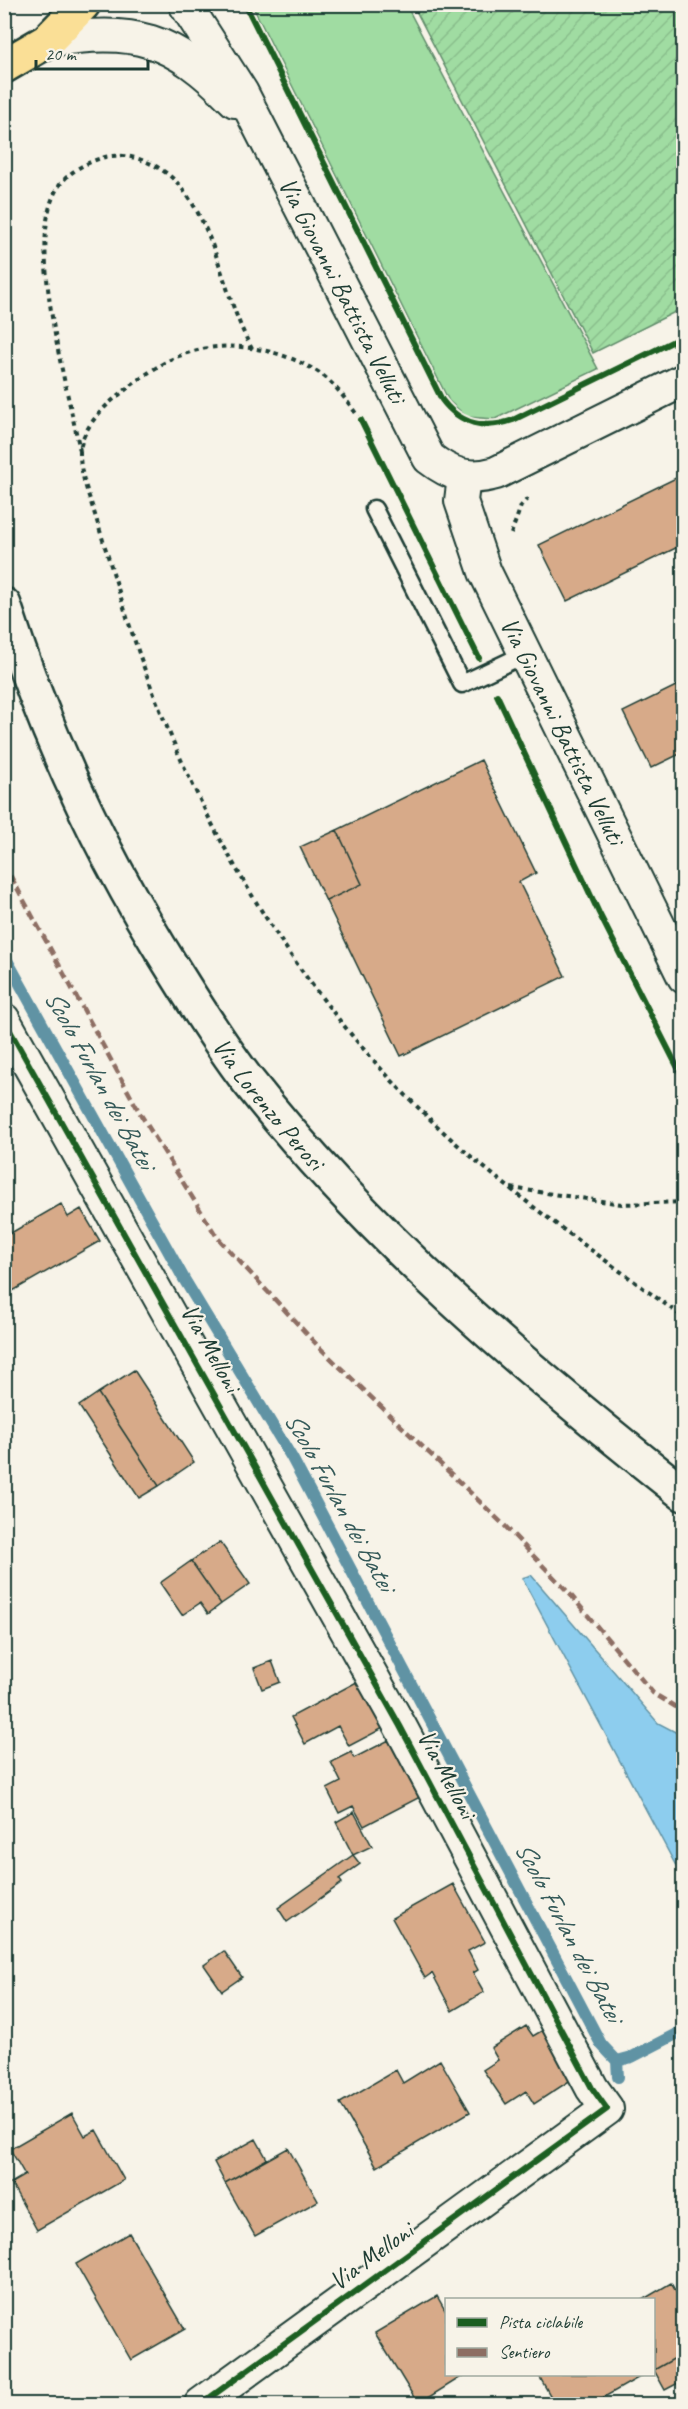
<svg xmlns="http://www.w3.org/2000/svg" width="688" height="2409" font-family="Caveat,sans-serif">
<style>
.grass{fill:#a0dca2;stroke:#608c6b;stroke-width:1.5}
.garden{fill:url(#garden-furrows);stroke:#608c6b;stroke-width:1.5}
.water{fill:#8dcdee;stroke:#6193a4;stroke-width:1.5}
.lines{fill:none;stroke-linecap:round;stroke-linejoin:round}
.stream{stroke:#6193a4;stroke-width:12}
.building{fill:#d7aa89;stroke:#1f3d34;stroke-width:1.5}
.service-casing{stroke:#1f3d34;stroke-width:21}
.minor-casing{stroke:#1f3d34;stroke-width:36}
.secondary-casing{stroke:#1f3d34;stroke-width:38}
.primary-casing{stroke:#1f3d34;stroke-width:38}
.path{stroke:#1f3d34;stroke-width:4;stroke-dasharray:4.5 4.5;stroke-linecap:butt}
.service{stroke:#f7f3e8;stroke-width:16}
.minor{stroke:#f7f3e8;stroke-width:32}
.secondary{stroke:#f7f3e8;stroke-width:33}
.primary{stroke:#fadf96;stroke-width:33}
.quiet{stroke:#8d6e63;stroke-width:4.5;stroke-dasharray:9 4.5;stroke-linecap:butt}
.cycleway-casing{stroke:#f7f3e8;stroke-width:10}
.cycleway{stroke:#1b5e20;stroke-width:6}
.labels{text-anchor:middle;dominant-baseline:central;stroke-width:4.5;stroke-linejoin:round;paint-order:stroke}
.street-label{font-size:26px;fill:#1f3d34;stroke:#f7f3e8}
.water-label{font-size:27px;font-style:italic;fill:#355a59;stroke:#f7f3e8}
</style>
<defs>
<pattern id="garden-furrows" width="10" height="10" patternUnits="userSpaceOnUse" patternTransform="scale(1.5)"><rect width="10" height="10" fill="#a0dca2"/><path d="M-1 1l2-2M0 10L10 0M9 11l2-2" fill="none" stroke="#89be8c"/></pattern>
</defs>
<rect width="100%" height="100%" fill="#f7f3e8"/>
<filter id="ink" filterUnits="userSpaceOnUse"><feTurbulence type="fractalNoise" baseFrequency=".0167" numOctaves="2"/><feDisplacementMap in="SourceGraphic" scale="12" xChannelSelector="R" yChannelSelector="G"/><feConvolveMatrix kernelMatrix="1 2 1 2 8 2 1 2 1" color-interpolation-filters="sRGB"/></filter>
<g filter="url(#ink)">
<!-- grass -->
<path class="grass" d="M252,5H406L598,369L495,419L467,417L449,401Z"/>
<!-- garden -->
<path class="garden" d="M413,5H683V308L593,353Z"/>
<!-- water -->
<path class="water" d="M531,1575L658,1723L683,1736V1879L522,1578Z"/>
<g class="lines">
<!-- stream -->
<path class="stream" d="M4,955L184,1279L292,1458L601,2044L617,2061L618,2077
M617,2061L632,2057L684,2030"/>
</g>
<!-- building -->
<path class="building" d="M680,476L684,483V544L567,601L539,545Z
M684,682V752L651,768L623,712Z
M481,760L536,873L519,882L565,976L401,1056L326,901L362,884L337,830Z
M337,830L362,884L326,901L300,847Z
M61,1204L68,1217L81,1209L100,1241L4,1296V1237Z
M134,1370L194,1462L159,1486L98,1393Z
M98,1393L159,1486L139,1498L79,1406Z
M220,1542L250,1584L221,1604L191,1561Z
M191,1561L221,1604L208,1614L200,1603L182,1615L160,1583Z
M272,1661L280,1682L262,1689L254,1668Z
M366,1677L391,1724L349,1746L338,1726L305,1744L291,1717Z
M389,1740L396,1754L400,1752L422,1796L364,1826L353,1806L339,1813L327,1789L341,1782L331,1762L351,1752L354,1758Z
M354,1812L372,1846L353,1855L336,1822Z
M353,1855L360,1864L339,1879L342,1883L287,1922L278,1908Z
M453,1884L485,1942L468,1951L478,1970L473,1973L484,1992L452,2011L432,1973L425,1978L392,1918Z
M224,1951L242,1977L222,1991L204,1965Z
M526,2026L533,2036L543,2030L574,2078L534,2104L526,2091L506,2104L483,2070L498,2060L491,2048Z
M440,2060L470,2112L377,2167L340,2103L396,2070L403,2083Z
M72,2113L85,2136L96,2130L124,2180L37,2230L11,2183L25,2175L10,2149Z
M256,2139L267,2159L225,2183L214,2162Z
M288,2148L318,2201L255,2236L225,2183Z
M129,2233L185,2329L131,2360L76,2264Z
M671,2283L684,2306V2353L654,2370V2300H642Z
M437,2296L446,2312V2374H466L418,2404L375,2333Z
M684,2353V2380L665,2390L654,2370Z
M538,2374H645L592,2404H555Z"/>
<g class="lines">
<!-- service casing -->
<g class="service-casing">
<path id="service" d="M374,509L462,684L525,654"/>
</g>
<!-- minor casing -->
<g class="minor-casing">
<g id="minor">
<path id="s1" d="M185,4L242,93L429,458C451,475 469,481 496,473L684,380"/>
<path d="M47,41C136,27 171,37 235,101"/>
<path id="s2" d="M464,477L461,501L485,572L684,977"/>
<path d="M4,1020L400,1726L592,2088L607,2109L201,2404"/>
</g>
</g>
<!-- secondary casing -->
<g class="secondary-casing">
<g id="secondary">
<path id="s3" d="M4,605C46,737 101,855 175,972C198,1009 222,1047 248,1081C372,1239 527,1370 684,1494"/>
</g>
</g>
<!-- primary casing -->
<g class="primary-casing">
<path id="primary" d="M4,66L47,41L83,4"/>
</g>
<!-- path -->
<path class="path" d="M361,420C348,403 336,384 318,372C278,347 222,338 179,356C158,364 141,378 124,391C105,405 80,429 80,454C80,475 90,498 96,518C106,550 116,582 126,614C188,812 295,996 449,1137C522,1203 605,1259 684,1318
M80,451C68,390 25,242 57,189C67,172 87,162 105,157C132,151 164,166 181,187C219,235 223,297 252,349
M511,534L521,506L528,498
M511,1188L622,1204L684,1202"/>
<!-- service -->
<use href="#service" class="service"/>
<!-- minor -->
<use href="#minor" class="minor"/>
<!-- secondary -->
<use href="#secondary" class="secondary"/>
<!-- primary -->
<use href="#primary" class="primary"/>
<!-- quiet -->
<path class="quiet" d="M675,4L684,23
M4,864L141,1115L217,1237L318,1346L504,1525L569,1593L653,1693L684,1712"/>
<!-- cycleway casing -->
<g class="cycleway-casing">
<path id="cycleway" d="M245,4L442,400C460,424 485,430 513,420L684,336
M361,420L479,658
M497,695L599,913L684,1080
M4,1020L400,1726L592,2088L607,2109L201,2404"/>
</g>
<!-- cycleway -->
<use href="#cycleway" class="cycleway"/>
</g>
</g>
<g class="labels">
<!-- street labels -->
<g class="street-label">
<text stroke="none"><textPath href="#s1" startOffset="327">Via Giovanni Battista Velluti</textPath></text>
<text stroke="none"><textPath href="#s2" startOffset="276">Via Giovanni Battista Velluti</textPath></text>
<text stroke="none"><textPath href="#s3" startOffset="568">Via Lorenzo Perosi</textPath></text>
<text transform="translate(211 1348) rotate(61)">Via Melloni</text>
<text transform="translate(447 1774) rotate(62)">Via Melloni</text>
<text transform="translate(371 2256) rotate(-36)">Via Melloni</text>
</g>
<!-- water labels -->
<g class="water-label">
<text transform="translate(100 1079) rotate(61)">Scolo Furlan dei Batei</text>
<text transform="translate(340 1501) rotate(61)">Scolo Furlan dei Batei</text>
<text transform="translate(569 1931) rotate(62)">Scolo Furlan dei Batei</text>
</g>
</g>
<!-- margin -->
<rect width="688" height="2409" fill="none" stroke="#f7f3e8" stroke-width="24"/>
<rect x="12" y="12" width="664" height="2385" fill="none" stroke="#1f3d34" stroke-width="2" filter="url(#ink)"/>
<!-- legend -->
<rect x="445" y="2298" width="210" height="78" fill="#f7f3e8" stroke="#a1aaa0" stroke-width="1.5"/>
<rect x="457" y="2318" width="30" height="9" fill="#1b5e20" stroke="#a1aaa0" stroke-width="1.5"/>
<text x="499" y="2328" font-size="18" fill="#1f3d34">Pista ciclabile</text>
<rect x="457" y="2348" width="30" height="9" fill="#8d6e63" stroke="#a1aaa0" stroke-width="1.5"/>
<text x="499" y="2358" font-size="18" fill="#1f3d34">Sentiero</text>
<!-- scale -->
<path d="M36 60v9h112v-9" fill="none" stroke="#1f3d34" stroke-width="3"/>
<text x="45" y="60" font-size="18" fill="#1f3d34" stroke="#f7f3e8" stroke-width="4.5" paint-order="stroke">20 m</text>
</svg>
